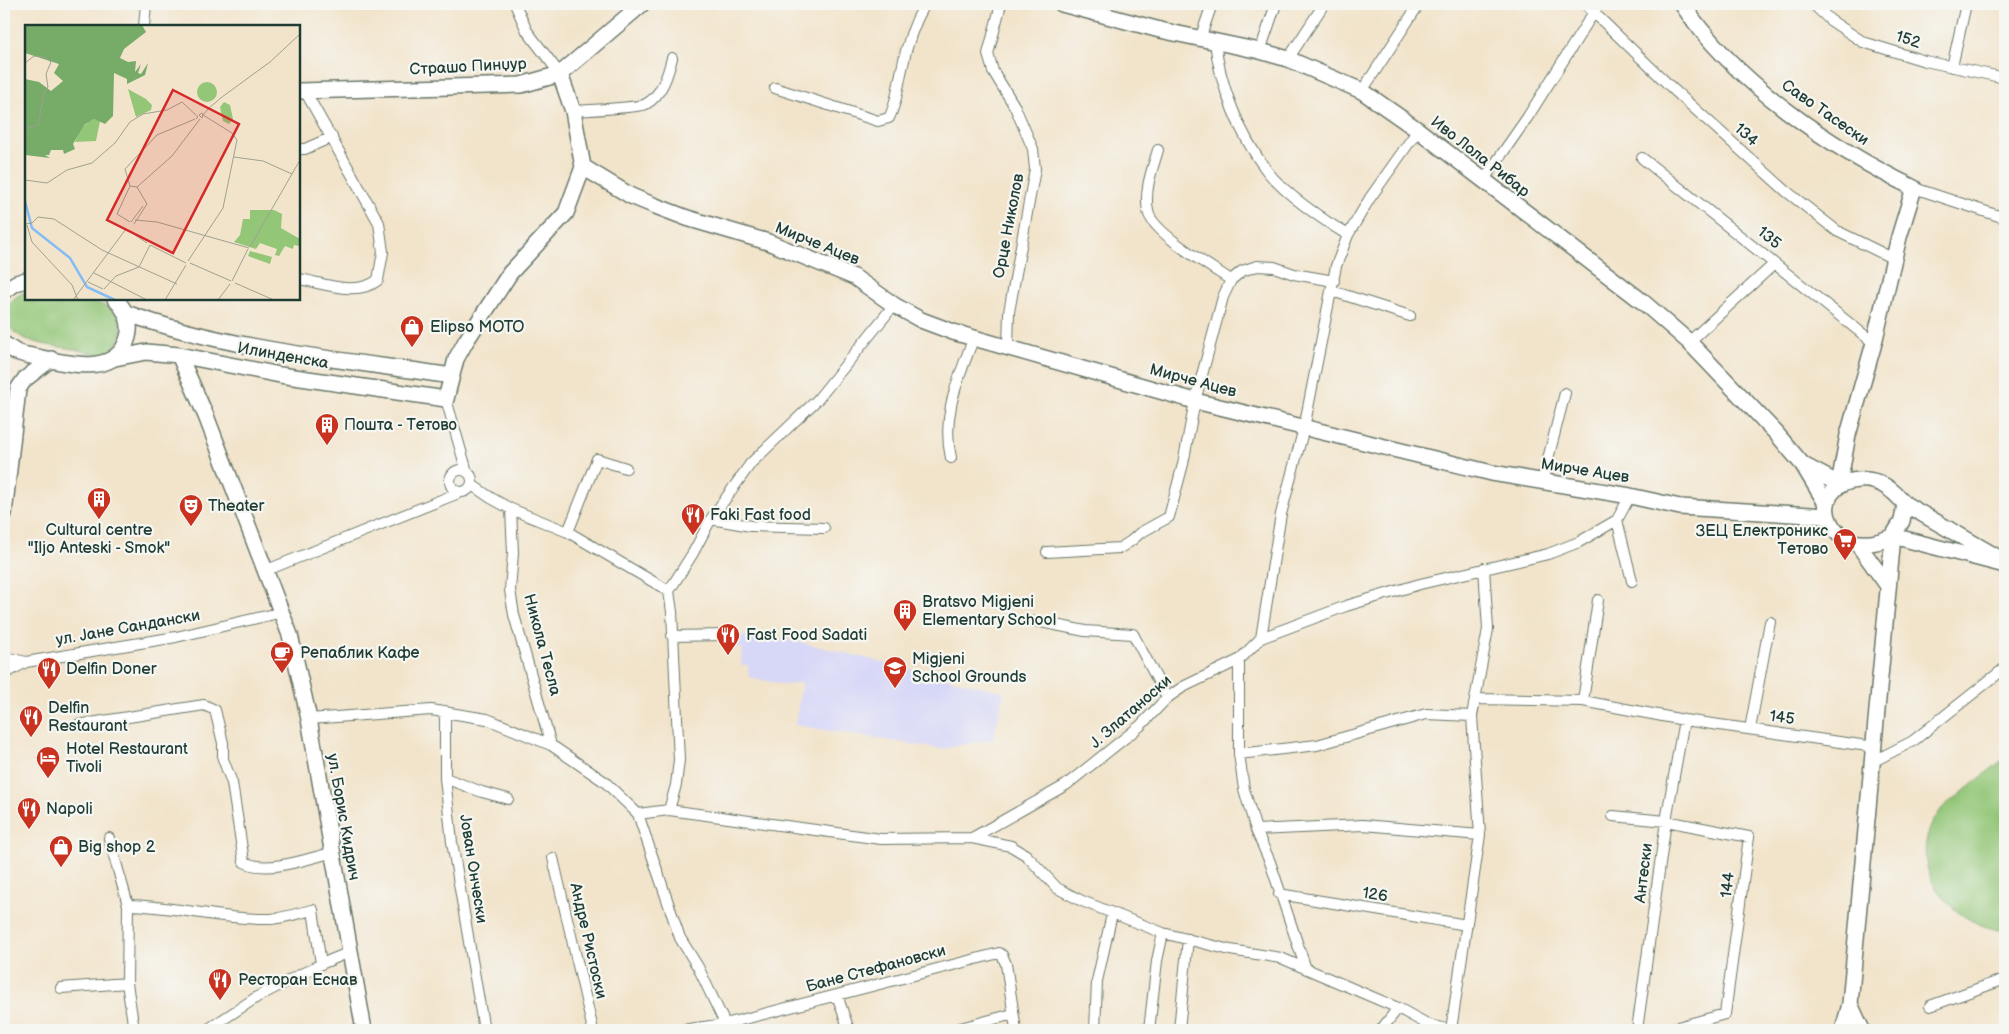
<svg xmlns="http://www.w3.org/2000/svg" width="2009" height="1034" font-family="'Balsamiq Sans',sans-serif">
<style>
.built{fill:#d7d7f8}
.green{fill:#93c677;stroke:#598256}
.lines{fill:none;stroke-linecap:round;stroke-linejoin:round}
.street-casing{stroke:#697769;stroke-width:12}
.secondary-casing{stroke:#697769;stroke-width:18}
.street{stroke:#fff;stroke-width:10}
.secondary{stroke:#fff;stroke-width:15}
.labels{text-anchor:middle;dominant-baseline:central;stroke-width:4.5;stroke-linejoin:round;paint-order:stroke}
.street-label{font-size:16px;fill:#1f3d34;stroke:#f6f6f2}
.poi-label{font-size:16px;fill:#1f3d34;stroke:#f6f6f2;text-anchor:start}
.inset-river{fill:none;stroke:#86bcf5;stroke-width:2.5}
.inset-road{fill:none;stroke:#9ea18f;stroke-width:1}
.view{fill:#d62828;fill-opacity:0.15;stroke:#d62828;stroke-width:2.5}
.inset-edge{fill:none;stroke:#1f3d34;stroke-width:2.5}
</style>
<rect width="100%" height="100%" fill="#f6f6f2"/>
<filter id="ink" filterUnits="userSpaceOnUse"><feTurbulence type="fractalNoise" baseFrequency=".02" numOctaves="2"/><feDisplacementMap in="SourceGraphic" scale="10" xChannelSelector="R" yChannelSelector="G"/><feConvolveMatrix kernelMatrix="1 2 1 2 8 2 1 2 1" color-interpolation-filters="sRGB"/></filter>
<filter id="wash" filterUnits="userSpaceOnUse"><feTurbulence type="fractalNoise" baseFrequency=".0096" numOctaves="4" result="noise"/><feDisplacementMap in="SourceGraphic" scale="20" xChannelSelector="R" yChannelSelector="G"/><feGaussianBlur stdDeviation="1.12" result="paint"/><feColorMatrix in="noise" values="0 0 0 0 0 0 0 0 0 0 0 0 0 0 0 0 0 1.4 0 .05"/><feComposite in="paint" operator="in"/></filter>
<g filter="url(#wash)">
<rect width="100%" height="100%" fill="#f2e4cb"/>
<!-- built -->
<path class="built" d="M726,635L787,639L1004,692L993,739L941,749L795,725L802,682L786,685L749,677L748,665H741L742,648L725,647Z"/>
<!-- green -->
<path class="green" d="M26,292V299C51,299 88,296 109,308C126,318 125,344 107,352C97,356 84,351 73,349C52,345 0,343 7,309C10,300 17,295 26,292Z
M2005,758V931C1948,924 1900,864 1940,811C1944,805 1952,800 1958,796C1973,783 1989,771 2005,758Z"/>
</g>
<g filter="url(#ink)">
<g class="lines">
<!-- street casing -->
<g class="street-casing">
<path id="street" d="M515,4L527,31L560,74
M1001,4L988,54L993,71L1015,107L1033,149L1035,169L1009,312L1008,347
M1585,4L1674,90L1786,191L1837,231L1894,259
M1813,4L1830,20L1863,42L1925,61L2005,78
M144,26L146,4
M1200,39L1212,4
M1215,42C1220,87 1240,135 1267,171C1285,194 1323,220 1348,235
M1260,51L1276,4
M1288,59L1324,4
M1952,67L1966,4
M775,88L878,121L889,118C897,103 898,85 902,69C906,47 914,23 925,4
M1362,91L1419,4
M573,111C585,110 639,108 646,104C662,95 668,74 672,58
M299,149H305L332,137
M1158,150C1152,170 1144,190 1148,211C1151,232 1213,268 1231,280
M1642,158L1874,343
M1483,181L1527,118L1599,4
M1914,188L2005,218
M299,279C323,283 357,297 378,280L383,252L379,223L305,91
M1332,291L1410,316
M1689,342L1773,265
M446,399L467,472
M951,458C941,414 959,378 974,337
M450 481a11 11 0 1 1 22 0a11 11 0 1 1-22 0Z
M1542,482L1565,393
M472,485L491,498L511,509L568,532L669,591
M511,509L513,553L510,590L514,615L551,745
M711,519L751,526L824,528
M1617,520L1632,581
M568,532L597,459L626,468
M1047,552L1120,548L1131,541L1140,533L1169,517L1183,464L1195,401L1223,297L1231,280L1242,271L1257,266L1274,267L1294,274L1334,281
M267,570L461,492
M1036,621L1085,631L1133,634L1167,698
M672,636L726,635
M1261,638L1281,514L1304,428L1336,266L1348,235L1370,198L1418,130
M4,657L26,662
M1239,660V754L1244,789L1256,830L1270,862L1305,966
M4,674L26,662L176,637L283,612
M1476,699L1583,701L1684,720L1875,747
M1583,701L1598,600
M445,711V778L452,842L484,1030
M309,719L431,710L487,719L551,745L605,782L638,814L680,938L698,967L728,1030
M78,725L204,705L215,710L223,743V759L232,783L244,862C268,874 305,859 331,853
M1750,729L1770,622
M1239,754L1317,745L1426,714L1472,716
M1874,761L1913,741L2005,668
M445,778L482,792L508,799
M669,810L676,785L679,760L672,612L669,591L693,553L711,519L751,463L818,399L894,305
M638,814L669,810L881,839L972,838L1011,846L1026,855L1057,888L1082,901L1163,933L1230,950L1281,958L1398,1008L1429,1025L1451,1030
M1613,816L1666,821L1749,837L1725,1014L1667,1030
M1256,830L1363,825L1480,835
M972,838L1066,785L1140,726L1167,698L1183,687L1239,660L1261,638L1346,606L1420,584L1548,554L1579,542L1617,520L1630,496
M553,858L593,1030
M1279,894L1467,925
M128,905C176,906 223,920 271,919C284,918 299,913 313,910L321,964
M127,983L134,1030
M61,988L127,983L128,905L109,838
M837,995L849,1030
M1930,1006L2005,979
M207,1030L257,997L321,964L350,952
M682,1030L725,1024L999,953L1002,955L1006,964L1016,1030
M953,1030L1013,1014
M1095,1030L1097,981L1112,914
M1149,1030L1157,961L1163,933
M1179,1030L1188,939
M1381,1030L1398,1008
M1451,1030L1480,835L1472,716L1488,629L1484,568
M1637,1030L1666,821L1684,720
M2003,1030L2005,1029"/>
</g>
<!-- secondary casing -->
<g class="secondary-casing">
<path id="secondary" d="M1062,4L1160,30L1260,51L1288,59L1362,91L1418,130L1643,302L1689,342L1776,433L1803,465L1827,505
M1682,4C1734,82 1831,148 1914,188L1899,237L1874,343L1848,435L1839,484L1805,466
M299,91L521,85L560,74L642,4
M583,167L631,196L653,205L687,218L768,242L854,277L894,305L921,320L953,332L1195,401L1492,473L1630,496L1680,507L1827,516
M4,291L16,283L26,280
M126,313C228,350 345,360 452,376
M4,344L16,352L26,355C57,360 116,382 128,337C132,322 125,309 115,299
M179,355L206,416L290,635L309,719L364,1030
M115,358L146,352L179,355L280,375L446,399L456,359L466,341L510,273L566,213L583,167L573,111L560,74
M1905,504L1997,557
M4,514L18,389L25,379L51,359
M1857,543L1888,586
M1850,1004L1862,1030
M1843,1030L1850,1004L1893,536L1902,521L1905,504C1893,490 1879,478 1859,480C1800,484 1828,568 1893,536L2005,565"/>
</g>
<!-- street -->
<use href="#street" class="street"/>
<!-- secondary -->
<use href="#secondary" class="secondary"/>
</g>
</g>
<!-- icons -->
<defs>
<g id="shop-pin" transform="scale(1.25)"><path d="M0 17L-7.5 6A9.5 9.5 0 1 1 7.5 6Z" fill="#c8321e" stroke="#f6f6f2"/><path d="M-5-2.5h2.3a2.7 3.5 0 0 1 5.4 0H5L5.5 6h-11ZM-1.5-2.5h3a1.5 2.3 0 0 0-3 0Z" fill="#fff"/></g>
<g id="building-pin" transform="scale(1.25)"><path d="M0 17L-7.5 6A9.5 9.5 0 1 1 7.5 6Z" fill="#c8321e" stroke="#f6f6f2"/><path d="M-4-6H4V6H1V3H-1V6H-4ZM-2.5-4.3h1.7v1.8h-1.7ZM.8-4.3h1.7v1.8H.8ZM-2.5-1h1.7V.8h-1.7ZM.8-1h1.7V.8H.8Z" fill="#fff"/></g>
<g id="theatre-pin" transform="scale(1.25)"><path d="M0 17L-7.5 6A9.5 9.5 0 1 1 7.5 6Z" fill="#c8321e" stroke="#f6f6f2"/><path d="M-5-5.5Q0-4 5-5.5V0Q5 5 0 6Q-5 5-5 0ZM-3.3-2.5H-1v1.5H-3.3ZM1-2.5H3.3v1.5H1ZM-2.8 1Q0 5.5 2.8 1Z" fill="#fff"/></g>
<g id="restaurant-pin" transform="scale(1.25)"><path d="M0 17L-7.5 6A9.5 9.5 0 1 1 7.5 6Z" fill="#c8321e" stroke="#f6f6f2"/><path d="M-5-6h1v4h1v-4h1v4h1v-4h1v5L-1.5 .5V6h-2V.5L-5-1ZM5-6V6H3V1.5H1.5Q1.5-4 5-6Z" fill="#fff"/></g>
<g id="supermarket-pin" transform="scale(1.25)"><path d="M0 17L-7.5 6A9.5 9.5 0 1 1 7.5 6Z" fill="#c8321e" stroke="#f6f6f2"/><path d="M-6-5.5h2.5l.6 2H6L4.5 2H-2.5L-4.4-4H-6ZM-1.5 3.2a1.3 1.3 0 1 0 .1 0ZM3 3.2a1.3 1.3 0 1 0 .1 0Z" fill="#fff"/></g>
<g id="cafe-pin" transform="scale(1.25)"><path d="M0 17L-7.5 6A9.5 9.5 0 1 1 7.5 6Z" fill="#c8321e" stroke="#f6f6f2"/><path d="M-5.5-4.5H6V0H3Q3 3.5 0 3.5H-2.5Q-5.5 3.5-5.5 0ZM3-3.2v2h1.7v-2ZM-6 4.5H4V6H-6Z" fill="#fff"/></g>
<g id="school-pin" transform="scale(1.25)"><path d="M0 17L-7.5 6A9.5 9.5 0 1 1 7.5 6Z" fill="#c8321e" stroke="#f6f6f2"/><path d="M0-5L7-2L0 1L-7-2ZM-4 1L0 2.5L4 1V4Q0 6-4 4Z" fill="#fff"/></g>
<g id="hotel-pin" transform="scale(1.25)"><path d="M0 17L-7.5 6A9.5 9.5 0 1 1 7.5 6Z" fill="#c8321e" stroke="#f6f6f2"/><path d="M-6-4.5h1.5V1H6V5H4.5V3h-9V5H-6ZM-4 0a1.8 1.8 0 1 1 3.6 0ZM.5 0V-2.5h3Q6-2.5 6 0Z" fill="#fff"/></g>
</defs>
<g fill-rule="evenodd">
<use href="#shop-pin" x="412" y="327"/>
<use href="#building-pin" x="327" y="425"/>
<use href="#building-pin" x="99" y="499"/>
<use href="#theatre-pin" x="191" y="506"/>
<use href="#restaurant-pin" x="693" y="515"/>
<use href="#supermarket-pin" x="1845" y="540"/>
<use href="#building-pin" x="905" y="611"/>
<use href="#restaurant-pin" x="728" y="635"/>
<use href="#cafe-pin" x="282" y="653"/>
<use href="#school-pin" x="895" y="668"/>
<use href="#restaurant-pin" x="49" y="669"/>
<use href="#restaurant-pin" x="31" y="717"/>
<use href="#hotel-pin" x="48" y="758"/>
<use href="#restaurant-pin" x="29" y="809"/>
<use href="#shop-pin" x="61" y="847"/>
<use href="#restaurant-pin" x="220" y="980"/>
</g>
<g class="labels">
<!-- street labels -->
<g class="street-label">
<text transform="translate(1908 40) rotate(18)">152</text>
<text transform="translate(468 67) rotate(-3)">Страшо Пинџур</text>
<text transform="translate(1825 113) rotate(35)">Саво Тасески</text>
<text transform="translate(1746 135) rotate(42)">134</text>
<text transform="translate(1480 157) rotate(38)">Иво Лола Рибар</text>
<text transform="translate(1009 226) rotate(-79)">Орце Николов</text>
<text transform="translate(1769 238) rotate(39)">135</text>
<text transform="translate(817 244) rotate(22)">Мирче Ацев</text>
<text transform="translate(283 356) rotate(10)">Илинденска</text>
<text transform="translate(1193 381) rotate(15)">Мирче Ацев</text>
<text transform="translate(1585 471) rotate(9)">Мирче Ацев</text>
<text transform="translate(128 628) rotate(-10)">ул. Јане Сандански</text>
<text transform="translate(542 645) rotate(75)">Никола Тесла</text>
<text transform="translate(1131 712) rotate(-41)">Ј. Златаноски</text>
<text transform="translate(1782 718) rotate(8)">145</text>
<text transform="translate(343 817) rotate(80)">ул. Борис Кидрич</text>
<text transform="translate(473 869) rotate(81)">Јован Ончески</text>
<text transform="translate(1644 873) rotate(-83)">Антески</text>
<text transform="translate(1728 885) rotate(-83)">144</text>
<text transform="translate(1375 895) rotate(9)">126</text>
<text transform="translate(588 941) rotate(77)">Андре Ристоски</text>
<text transform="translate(876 969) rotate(-15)">Бане Стефановски</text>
</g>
<!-- poi labels -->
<g class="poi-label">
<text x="430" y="327">Elipso MOTO</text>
<text x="344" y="425">Пошта - Тетово</text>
<text x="208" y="506">Theater</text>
<text x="710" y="515">Faki Fast food</text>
<text x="99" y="530" text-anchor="middle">Cultural centre<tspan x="99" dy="18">"Iljo Anteski - Smok"</tspan></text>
<text x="1828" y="531" text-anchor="end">ЗЕЦ Електроникс<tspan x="1828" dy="18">Тетово</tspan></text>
<text x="922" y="602">Bratsvo Migjeni<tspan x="922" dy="18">Elementary School</tspan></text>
<text x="746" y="635">Fast Food Sadati</text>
<text x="300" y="653">Репаблик Кафе</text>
<text x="912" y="659">Migjeni<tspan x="912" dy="18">School Grounds</tspan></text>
<text x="66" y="669">Delfin Doner</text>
<text x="48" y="708">Delfin<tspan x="48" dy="18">Restaurant</tspan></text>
<text x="66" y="749">Hotel Restaurant<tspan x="66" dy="18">Tivoli</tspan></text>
<text x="46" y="809">Napoli</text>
<text x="78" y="847">Big shop 2</text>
<text x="238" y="980">Ресторан Еснав</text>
</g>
</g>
<!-- overview -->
<g transform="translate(25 25)">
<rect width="275" height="275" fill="#f2e4cb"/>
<path d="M172 67a10 10 0 1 1 20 0a10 10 0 1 1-20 0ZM103,64L121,74L127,80L126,85L111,92ZM47,75L51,78L56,77L51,92L41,80ZM199,77L205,80L208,94L204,99L198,96L195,82ZM56,84L67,90L64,97L69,94L75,96L71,116L50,117L56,102L63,98L52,90ZM225,185H249L257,189L256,203L275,214V225L274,221L269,220L268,224L260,221L254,231L250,230L252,224L235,218L231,224L209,217L215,210L218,194H225ZM225,226L247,232L245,239L223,231Z" fill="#93c677"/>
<path d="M0,0H117L121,7L99,24L95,33L103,37L111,36L110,47L116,39L113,48L116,49L123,38L120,50L102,59V54L89,48L88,91L80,99L69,94L59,100L48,119L50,124L39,129L38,125H26L24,130H20L25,133L0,130V54L14,57L26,66L38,56L29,48L34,39L0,28Z" fill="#76ab68"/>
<path class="inset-river" d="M0,176L7,203L45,233L62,262L90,275"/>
<path class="inset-road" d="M0,38L9,31L20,32L26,37L21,49L23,62L19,68L13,100L0,104M209,132L238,136L267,149M0,155L22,158L42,145L67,138L90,118L105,97L118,89L142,85L157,77L173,92L171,94M105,161L112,162L122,179L109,199M112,162L147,131L175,94M110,195L132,197L224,223M105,197L92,189L105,161L100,144L132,110L170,94M106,197L118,181M0,199L7,198L13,192L29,194L77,225L152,259M2,200L7,217L47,260L53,275M104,206L122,218M125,220L161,238M225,222L275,135M163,236L198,183L212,115L207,108L178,90L177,88L174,90L177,93L178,90L184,83L197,72L245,37L275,9M165,238L206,256M69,248L122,275M207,256L223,224M63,257L78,264M210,258L249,275M79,264L91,251L114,242L125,220M48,275L101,204M140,275L161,240M193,275L205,259"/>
<path class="view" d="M148,65L214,99L148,228L82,195Z"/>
<rect width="275" height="275" class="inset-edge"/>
</g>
<!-- margin -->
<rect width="2009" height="1034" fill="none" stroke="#f6f6f2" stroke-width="20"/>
</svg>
